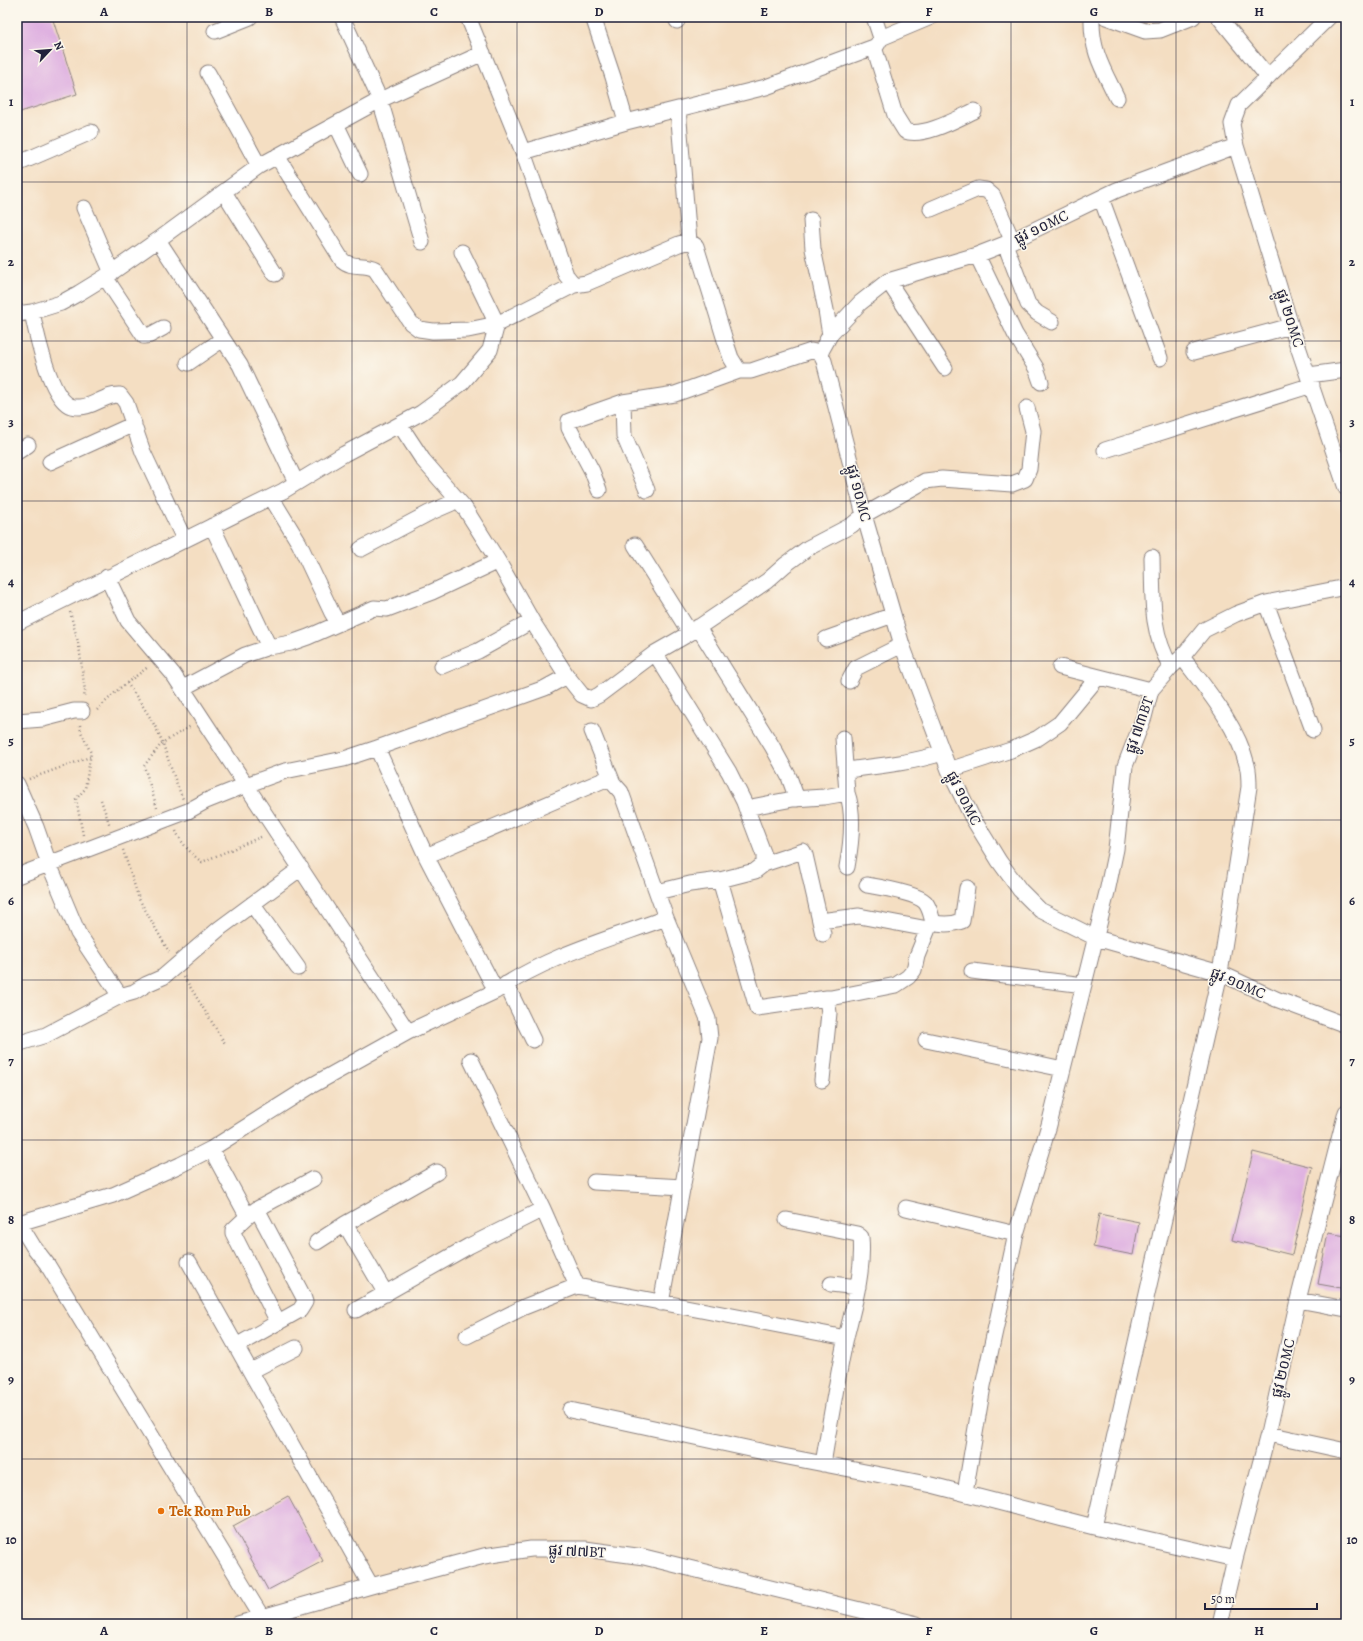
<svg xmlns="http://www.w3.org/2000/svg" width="1363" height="1641" font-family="Alegreya,'Noto Sans Khmer',serif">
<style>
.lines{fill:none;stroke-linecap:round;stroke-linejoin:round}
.stream{stroke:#5ecad6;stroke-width:4.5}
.building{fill:#ddace0}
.minor-casing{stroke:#8b807e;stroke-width:17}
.path{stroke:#8b807e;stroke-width:2.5;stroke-dasharray:1 3;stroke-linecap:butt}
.minor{stroke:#fff;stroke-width:15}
.grid{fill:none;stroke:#22223b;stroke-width:1;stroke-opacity:0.55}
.food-dot{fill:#e8710a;stroke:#fbf7ec;stroke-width:1.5}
.labels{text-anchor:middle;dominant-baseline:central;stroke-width:3;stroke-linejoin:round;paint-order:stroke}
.street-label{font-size:15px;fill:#22223b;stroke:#fbf7ec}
.food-label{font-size:15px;font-weight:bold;fill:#c56008;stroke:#fbf7ec;text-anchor:start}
.neatline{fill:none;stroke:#22223b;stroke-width:1.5}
.grid-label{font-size:13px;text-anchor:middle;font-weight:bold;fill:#22223b}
</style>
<rect width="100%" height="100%" fill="#fbf7ec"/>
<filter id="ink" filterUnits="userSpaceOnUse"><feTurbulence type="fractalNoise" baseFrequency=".025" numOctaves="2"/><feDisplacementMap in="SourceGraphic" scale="8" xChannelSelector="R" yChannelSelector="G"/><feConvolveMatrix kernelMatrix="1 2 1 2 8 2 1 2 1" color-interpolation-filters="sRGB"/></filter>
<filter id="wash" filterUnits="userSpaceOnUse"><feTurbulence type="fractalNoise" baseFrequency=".012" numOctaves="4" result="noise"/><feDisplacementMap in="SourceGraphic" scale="16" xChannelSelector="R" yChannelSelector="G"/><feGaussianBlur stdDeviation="0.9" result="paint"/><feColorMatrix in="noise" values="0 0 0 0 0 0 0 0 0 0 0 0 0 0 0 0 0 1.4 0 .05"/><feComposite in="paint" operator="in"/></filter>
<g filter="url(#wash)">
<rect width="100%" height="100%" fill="#f4dec2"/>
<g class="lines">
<!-- stream -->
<path class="stream" d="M17,1622L18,1624"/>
</g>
<g id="blocks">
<!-- building -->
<path class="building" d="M17,17H52L77,94L17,113Z
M1253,1152L1312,1167L1292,1255L1232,1240Z
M1099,1214L1139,1222L1133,1255L1093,1247Z
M1328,1233L1346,1236V1289L1318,1284Z
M288,1496L323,1561L268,1590L233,1526Z"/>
</g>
</g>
<g filter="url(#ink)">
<use href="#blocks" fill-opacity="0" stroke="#8b807e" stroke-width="1"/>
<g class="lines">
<!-- minor casing -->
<g class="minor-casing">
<path id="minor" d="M342,17L380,100L483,53
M468,17L523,152L566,275L574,285L587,283L679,244L689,241L696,246L725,340L731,358L739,371H751L811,351L820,353
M593,17L613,77L626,122
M676,17L677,21
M874,17L881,38
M1092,17C1091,51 1103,69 1117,98
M1106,17L1145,31L1160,30L1193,17
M1219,17L1268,77
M1329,17L1239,105L1232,124L1236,146L1117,190L1005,244L977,255L888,281L860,303L830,335L820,353L824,361L864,515L902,645L949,770L972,817L999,861L1020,890L1040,910L1096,938L1220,973L1276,999L1346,1025
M215,31L250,17
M874,47L895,115L905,131C923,138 957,119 974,111
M208,73L259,166
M678,109L689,241
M336,124L360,174
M1236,146L1291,326L1346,488
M523,152L626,122L766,87L874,47L877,45L881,38L931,17
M277,156L342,260C352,269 364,263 375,269L411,323L419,329L433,331L468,330L497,324L574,285
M17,164L91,132
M224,192L275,274
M1101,198L1160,358
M84,208L112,273
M931,209L978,189L986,190L993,196L1012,240
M811,220L813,249L826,310L830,335
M158,240L240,365L293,476L298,482
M1005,244L1028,304L1037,313L1052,322
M977,255L1015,334L1036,368L1041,382
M105,277L144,336L150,335L163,328
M888,281L945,368
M32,312C36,332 50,399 71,406C73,407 77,407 80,407C94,407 105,394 120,395L126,403L143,452L184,539
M17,314L32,312L61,303L79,293L105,277L158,240L259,166L380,100L422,242
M1194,352L1291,326
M188,363L223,339
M1309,375L1346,370
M623,402L624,436L647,490
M400,425L423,460L464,507L498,561L532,621L567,676L582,695L591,699L599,695L655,653L690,633L767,581L785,565L808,548L852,525L864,515L925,481L942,479L1012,484L1025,479L1029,469L1033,431L1027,408
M1105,450L1312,385
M17,452L28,445
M50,462L134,424
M599,490L592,471L569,428V421L623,402L675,394L739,371
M271,497L299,543L332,613L338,623
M212,526L269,647
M635,545L690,633
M361,549L429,513L452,503L457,499
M1152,557C1153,595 1150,632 1171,667
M107,577L128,621L173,674L408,1032
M1266,603L1313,730
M17,623L283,491L344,454L421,413L462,383L490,350L497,324L462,252
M698,627L772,746L789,777L797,799
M826,639L893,615
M655,653L729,772L744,802L764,855V864
M442,666L478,651L532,621
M1060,667L1151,690
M849,681L856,668L902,645
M183,688L245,655L269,647L291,643L308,637L374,608L387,609L432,592L498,561
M17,721L43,719L74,711H82
M592,731L613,783
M843,738L847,793C855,814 851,845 847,867
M377,748L426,856L496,991
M846,770C879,766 911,763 942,753
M949,770L1011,750L1038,738L1060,723L1098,677
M17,784L36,827L49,864L78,933L120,996
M746,808L793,799L824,797L847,793
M426,856L606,779L613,783L621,792L666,918L708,1019L710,1038L661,1303
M17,876L188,811L206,801L246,785L285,771L344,759L377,748L545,688L567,676
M720,880L757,1008L827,998H831L896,985L908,977L914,970L917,956L928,929L933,922
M867,885C879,887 916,893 925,902C930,908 931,915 933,922
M657,892L690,884L720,880L755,871L764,864L803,851L805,855L823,934
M252,904L298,968
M820,921L859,916L928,929
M933,922C942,925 953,924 962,921L967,888
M972,971L1084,985
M506,984L533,1040
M926,1040L1063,1069
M17,1044L46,1035L120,996L134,992L147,984L163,977L220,928L301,868
M471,1060L543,1209L577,1286L846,1338
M822,1080L829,1013L827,998
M211,1149L245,1212L248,1216L257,1209L313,1179
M594,1182L683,1187
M906,1208L1016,1234
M248,1216L233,1230V1233L278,1322
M17,1220L33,1246L47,1264L266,1624
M787,1220L857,1234L861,1237C864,1271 854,1305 846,1337C837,1379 830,1422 823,1464
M19,1223L113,1195L180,1165L211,1149L311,1086L408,1032L496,991C547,956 609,939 666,918
M345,1224L386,1294
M317,1242L345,1224L437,1172
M189,1262L371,1586
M831,1284L858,1287
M1298,1300L1346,1309
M356,1310L469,1246L543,1209
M467,1336L524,1307L577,1286
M236,1346L300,1310L305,1302L303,1296L257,1209
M251,1371L296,1348
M570,1410L783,1456L932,1485L1094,1527L1235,1559
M1268,1434L1346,1451
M965,1493L983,1386L1016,1234L1049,1125L1107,892L1116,849L1125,766L1144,717L1151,690L1171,667L1182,657L1204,630L1236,614L1266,603L1346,587
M1094,1527L1220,973L1249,787C1249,780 1249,772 1247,765C1237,725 1207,690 1182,657
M238,1624L371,1586L484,1556L531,1549H585L644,1557L917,1624
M1220,1624L1235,1559L1268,1434L1298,1300L1346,1112"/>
</g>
<!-- path -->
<path class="path" d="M70,612L79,646L85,691L84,697
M127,683C140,702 155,722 163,744C169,762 175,781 183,799
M97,710L120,688L148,667
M80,725L81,732L91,753L85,789L76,799L83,835
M29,779L90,757
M101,800L110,826
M157,808L144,766L162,743L191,726
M176,831C181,843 192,855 202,862L263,836
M123,850L139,899L169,952
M184,977L226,1045"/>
<!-- minor -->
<use href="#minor" class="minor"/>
</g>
</g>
<!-- grid -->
<path class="grid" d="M187,17V1624M352,17V1624M517,17V1624M682,17V1624M846,17V1624M1011,17V1624M1176,17V1624M17,182H1346M17,341H1346M17,501H1346M17,661H1346M17,820H1346M17,980H1346M17,1140H1346M17,1300H1346M17,1459H1346"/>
<!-- markers -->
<circle class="food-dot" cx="161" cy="1511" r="4"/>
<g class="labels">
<!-- street labels -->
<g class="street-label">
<text transform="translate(1041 227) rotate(-26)">ផ្លូវ ១០MC</text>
<text transform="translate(1290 318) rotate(72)">ផ្លូវ ២០MC</text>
<text transform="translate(859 493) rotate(75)">ផ្លូវ ១០MC</text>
<text transform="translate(1139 725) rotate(-71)">ផ្លូវ ៧៣BT</text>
<text transform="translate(964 798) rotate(63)">ផ្លូវ ១០MC</text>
<text transform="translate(1238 983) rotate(23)">ផ្លូវ ១០MC</text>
<text transform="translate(1283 1368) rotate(-77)">ផ្លូវ ២០MC</text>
<text transform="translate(577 1551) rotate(3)">ផ្លូវ ៧៧BT</text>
</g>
<!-- food labels -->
<g class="food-label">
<text x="169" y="1511">Tek Rom Pub</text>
</g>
</g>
<!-- margin -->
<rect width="1363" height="1641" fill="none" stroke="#fbf7ec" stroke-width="44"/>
<!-- north arrow -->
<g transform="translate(50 50) rotate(64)" stroke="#fbf7ec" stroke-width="3" paint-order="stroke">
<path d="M0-3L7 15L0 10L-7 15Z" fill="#22223b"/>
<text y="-6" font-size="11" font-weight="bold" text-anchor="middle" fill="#22223b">N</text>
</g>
<!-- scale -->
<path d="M1205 1603v6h112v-6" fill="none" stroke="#22223b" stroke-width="2"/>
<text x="1211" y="1603" font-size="12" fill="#22223b" stroke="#fbf7ec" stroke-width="3" paint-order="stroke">50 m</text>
<rect x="22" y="22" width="1319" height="1597" class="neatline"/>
<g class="grid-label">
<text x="104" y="16">A</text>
<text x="269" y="16">B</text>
<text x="434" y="16">C</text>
<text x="599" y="16">D</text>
<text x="764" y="16">E</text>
<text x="929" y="16">F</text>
<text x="1094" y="16">G</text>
<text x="1259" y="16">H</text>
<text x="11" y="106">1</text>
<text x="1352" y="106">1</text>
<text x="11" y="266">2</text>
<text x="1352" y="266">2</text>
<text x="11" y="426">3</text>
<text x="1352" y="426">3</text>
<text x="11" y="586">4</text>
<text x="1352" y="586">4</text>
<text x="11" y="745">5</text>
<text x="1352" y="745">5</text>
<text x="11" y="905">6</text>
<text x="1352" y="905">6</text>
<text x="11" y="1065">7</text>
<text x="1352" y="1065">7</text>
<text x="11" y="1224">8</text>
<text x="1352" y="1224">8</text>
<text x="11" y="1384">9</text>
<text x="1352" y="1384">9</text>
<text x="11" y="1544">10</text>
<text x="1352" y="1544">10</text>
<text x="104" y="1635">A</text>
<text x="269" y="1635">B</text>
<text x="434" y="1635">C</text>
<text x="599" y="1635">D</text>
<text x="764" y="1635">E</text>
<text x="929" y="1635">F</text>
<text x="1094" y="1635">G</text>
<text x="1259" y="1635">H</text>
</g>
</svg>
